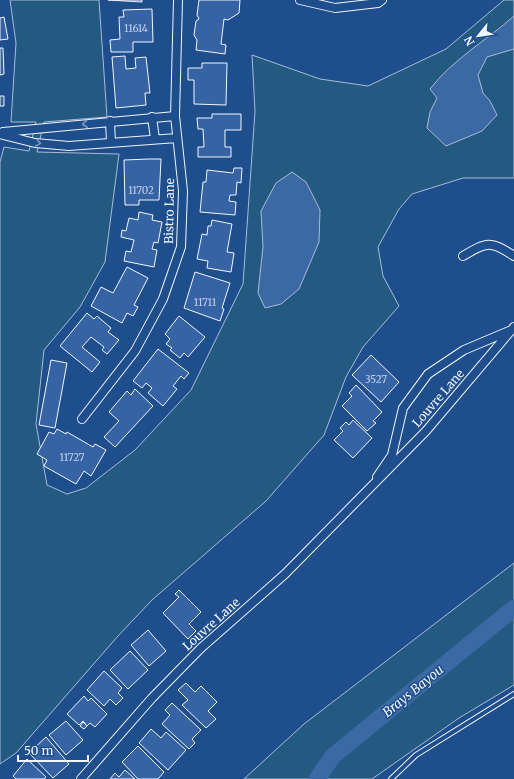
<svg xmlns="http://www.w3.org/2000/svg" width="514" height="779" font-family="Merriweather,serif">
<style>
.green{fill:#245a82;stroke:#a8bbd7}
.water{fill:#3b69a3;stroke:#a8bbd7}
.lines{fill:none;stroke-linecap:round;stroke-linejoin:round}
.river{stroke:#3b69a3;stroke-width:17}
.building{fill:#3563a3;stroke:#f2f6ff}
.lane-casing{stroke:#f2f6ff;stroke-width:6}
.street-casing{stroke:#f2f6ff;stroke-width:10}
.lane{stroke:#1f4e8c;stroke-width:4}
.street{stroke:#1f4e8c;stroke-width:8}
.oneway{stroke:#7e9ac0}
.labels{text-anchor:middle;dominant-baseline:central;stroke-width:3;stroke-linejoin:round;paint-order:stroke}
.number-label{font-size:10px;fill:#c3d1e8}
.street-label{font-size:12px;fill:#f2f6ff;stroke:#1f4e8c}
.water-label{font-size:13px;font-style:italic;fill:#f2f6ff;stroke:#1f4e8c}
</style>
<rect width="100%" height="100%" fill="#1f4e8c"/>
<!-- green -->
<path class="green" d="M10,0H99L107,117L44,122L37,152L119,154L105,262L80,307L44,350L36,424L47,485L67,494L86,488L135,450L191,390L243,284L255,111L252,55L320,79L368,86L446,49L504,0H514V178H463L412,194L399,209L378,247L383,276L399,306L363,347L346,377L324,435L266,501L152,600L118,636L16,753L0,764V162L4,147L29,151L36,122H11L16,43Z
M514,563V685L459,718L372,779H244L304,724Z"/>
<!-- water -->
<path class="water" d="M514,16V49L487,57L478,75L483,93L490,101L497,115L482,131L446,146L427,128L430,112L437,98L430,89C452,60 487,40 514,16Z
M292,172L306,182L320,210L319,242L299,289L281,304L265,308L258,293L263,247L261,211L276,183Z"/>
<g class="lines">
<!-- river -->
<path class="river" d="M317,779L333,756L514,608"/>
</g>
<!-- building -->
<path class="building" d="M108,0H142V2Z
M199,0H240L239,13L228,20L224,19L221,44L226,45L225,54L196,50L197,40L194,35L196,21L199,19L197,15Z
M152,9L153,42H133V52H111L110,40L120,39L119,17H124L123,10Z
M4,17L8,39L0,40V18Z
M0,48H3L4,74L0,75Z
M125,56L126,69L136,68L135,58L146,57L150,93H145L146,105L116,108L112,57Z
M202,63H227L226,105L194,104V80H188V68H202Z
M0,96H4V106H0Z
M212,114H241V130H225V147H231V157H198V147H204L203,129H198L197,118H212Z
M149,159H161L159,200H139V205H125L124,160Z
M234,168H242L241,183L237,182L236,195H230L229,201L236,202L235,215L200,212L203,182H206L207,170L233,173Z
M139,212L153,215L152,220L162,222L158,243L154,242L152,249L157,250L154,267L124,261L126,251L131,252L134,240L121,237L122,230L126,231L129,218L138,220Z
M212,220L232,224L227,252L234,253L231,272L207,268L208,261L197,259L202,234L207,235L208,226H211Z
M127,267L148,278L134,305L138,307L133,316L127,313L122,323L91,306L101,287L113,293Z
M195,272L230,283L222,308L224,309L220,321L184,308Z
M87,313L94,319L97,316L111,328L108,332L119,340L107,354L102,350L104,347L91,337L82,347L100,362L92,372L60,346Z
M179,316L205,337L188,357L184,353L180,358L170,350L172,348L166,344L170,339L165,334Z
M158,349L189,373L184,379L181,376L173,386L177,389L163,406L148,393L152,388L146,383L142,388L133,381Z
M371,355L399,382L381,402L352,375Z
M51,360L67,363L55,428L39,425Z
M356,385L382,412L373,421L376,423L367,431L342,406L352,396L349,393Z
M135,389L153,406L115,447L104,437L119,421L109,412L127,391L131,395Z
M353,420L372,438L353,458L334,440L343,431L340,428L346,422L349,425Z
M57,429L66,434L67,432L93,447L95,444L106,450L91,476L84,471L76,484L44,466L47,460L37,454L49,432L54,434Z
M179,590L201,612L189,624L196,631L188,639L163,613L179,597L175,594Z
M148,630L166,651L149,666L131,645Z
M130,651L148,670L128,689L110,670Z
M104,671L122,688L118,693L123,698L116,705L110,699L104,706L87,690Z
M186,683L195,692L201,686L217,702L208,711L216,719L206,728L182,705L188,700L178,690Z
M84,696L88,701L91,698L107,714L95,727L90,723L87,726L83,721L79,725L67,714Z
M172,703L201,730L192,739L195,743L189,749L162,724L170,715L165,710Z
M66,721L83,740L66,755L49,735Z
M83,722L87,726L84,729L80,726Z
M151,729L161,738L166,732L186,750L168,770L139,743Z
M46,737L69,764L53,778L29,753Z
M138,746L164,772L158,779H138L122,762Z
M27,759L46,777L44,779H16L13,776Z
M125,770L135,779H110L115,773L119,777Z"/>
<g class="lines">
<!-- lane casing -->
<g class="lane-casing">
<path id="lane" d="M391,779L416,755L514,694"/>
</g>
<!-- street casing -->
<g class="street-casing">
<path id="street" d="M300,0L335,8L378,3L382,0
M152,117L155,139
M110,121L111,143
M3,132L175,116
M0,134L35,143L69,146L177,138
M463,256C487,242 490,240 514,256
M82,419L135,351L163,299L181,247L183,191L175,116L178,0
M377,477L392,455L403,408L428,374L464,350L509,331
M81,779L152,698L201,648L285,574L426,431L514,327"/>
</g>
<!-- lane -->
<use href="#lane" class="lane"/>
<!-- street -->
<use href="#street" class="street"/>
</g>
<!-- one-way arrows -->
<defs><path id="oneway-chevron" d="M-2-3.5L2.5 0L-2 3.5" fill="none" stroke-width="1.6" stroke-linecap="round" stroke-linejoin="round"/></defs>
<g class="oneway">
<use href="#oneway-chevron" transform="translate(85 124) rotate(174)"/>
<use href="#oneway-chevron" transform="translate(38 143) rotate(9)"/>
</g>
<g class="labels">
<!-- number labels -->
<g class="number-label">
<text x="136" y="28">11614</text>
<text x="141" y="190">11702</text>
<text x="205" y="302">11711</text>
<text x="376" y="379">3527</text>
<text x="72" y="457">11727</text>
</g>
<!-- street labels -->
<g class="street-label">
<text transform="translate(169 211) rotate(-89)">Bistro Lane</text>
<text transform="translate(438 398) rotate(-49)">Louvre Lane</text>
<text transform="translate(211 624) rotate(-42)">Louvre Lane</text>
</g>
<!-- water labels -->
<g class="water-label">
<text transform="translate(413 691) rotate(-39)">Brays Bayou</text>
</g>
</g>
<!-- north arrow -->
<g transform="translate(478 36) rotate(240)" stroke="#1f4e8c" stroke-width="3" paint-order="stroke">
<path d="M0-3L7 15L0 10L-7 15Z" fill="#f2f6ff"/>
<text y="-6" font-size="11" font-weight="bold" text-anchor="middle" fill="#f2f6ff">N</text>
</g>
<!-- scale -->
<path d="M18 755v6h70v-6" fill="none" stroke="#f2f6ff" stroke-width="2"/>
<text x="24" y="755" font-size="12" fill="#f2f6ff" stroke="#1f4e8c" stroke-width="3" paint-order="stroke">50 m</text>
</svg>
